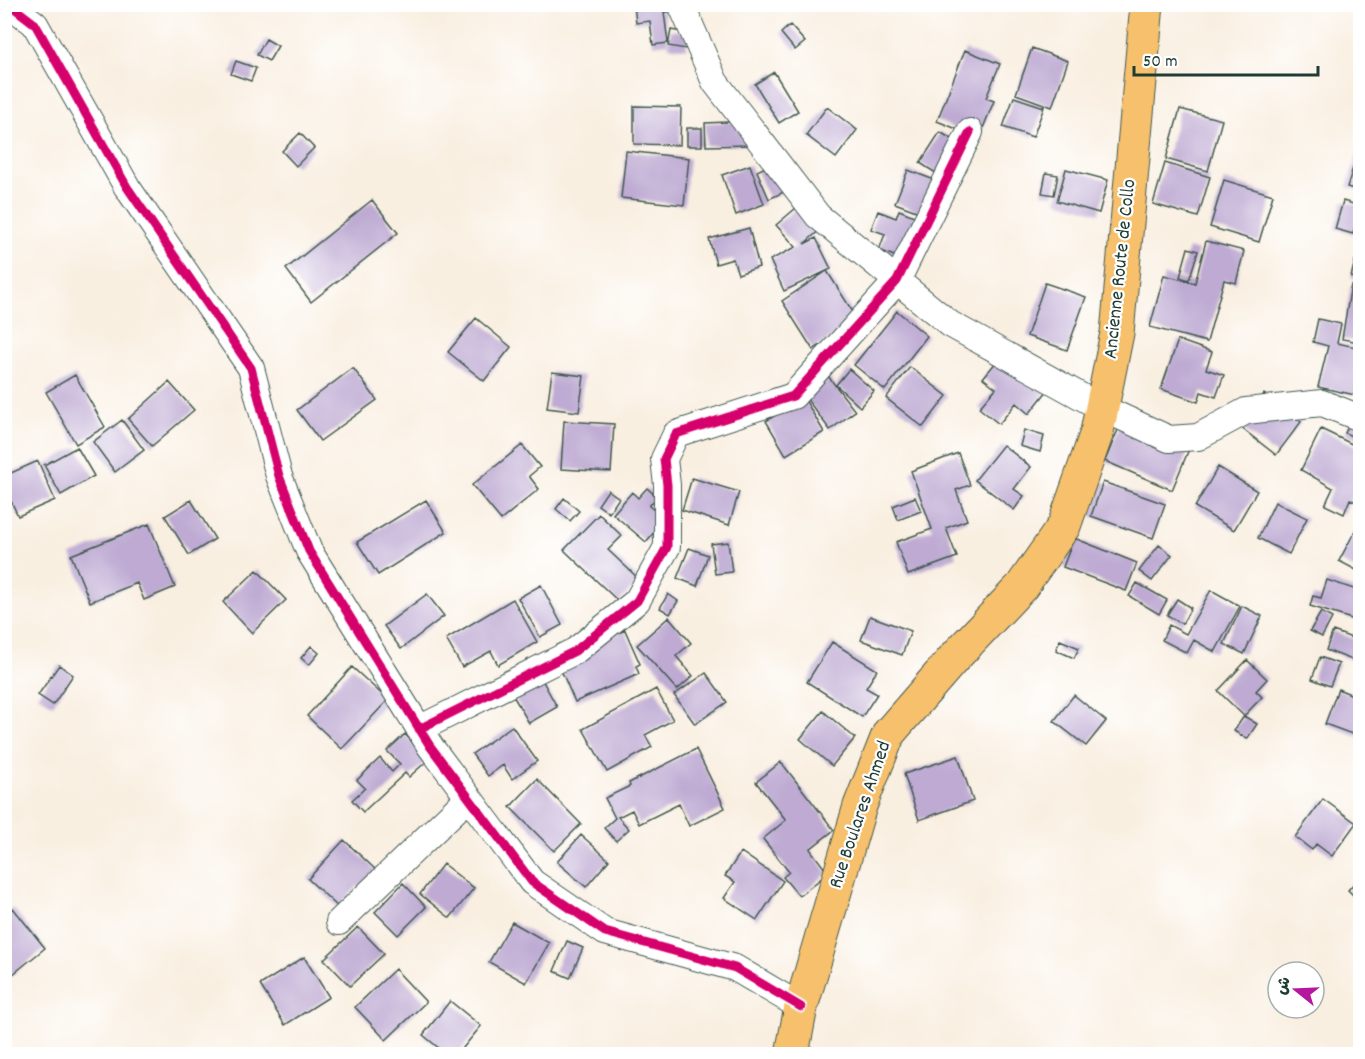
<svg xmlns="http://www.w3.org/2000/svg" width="1365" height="1059" font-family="Dekko,'Playpen Sans Arabic',sans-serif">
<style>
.building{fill:#beaad3}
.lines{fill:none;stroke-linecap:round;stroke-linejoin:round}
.minor-casing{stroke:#40584e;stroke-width:28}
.major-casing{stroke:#40584e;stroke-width:35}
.minor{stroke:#fff;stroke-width:26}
.major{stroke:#f7c06c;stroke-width:33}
.cycleway-casing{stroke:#fff;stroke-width:13}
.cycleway{stroke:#d6006c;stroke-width:9}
.labels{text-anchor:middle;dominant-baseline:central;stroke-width:4.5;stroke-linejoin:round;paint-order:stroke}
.street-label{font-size:20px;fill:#1f3d34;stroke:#fff}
</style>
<rect width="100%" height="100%" fill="#fff"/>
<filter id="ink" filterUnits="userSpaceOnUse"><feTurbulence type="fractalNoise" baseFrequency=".0167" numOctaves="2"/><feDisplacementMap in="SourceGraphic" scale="12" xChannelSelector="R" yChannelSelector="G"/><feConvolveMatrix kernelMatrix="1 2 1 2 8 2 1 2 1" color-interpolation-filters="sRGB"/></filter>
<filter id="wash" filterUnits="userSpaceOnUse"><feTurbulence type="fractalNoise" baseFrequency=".008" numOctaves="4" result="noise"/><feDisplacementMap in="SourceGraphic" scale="24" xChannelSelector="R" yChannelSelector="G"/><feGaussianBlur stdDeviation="1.35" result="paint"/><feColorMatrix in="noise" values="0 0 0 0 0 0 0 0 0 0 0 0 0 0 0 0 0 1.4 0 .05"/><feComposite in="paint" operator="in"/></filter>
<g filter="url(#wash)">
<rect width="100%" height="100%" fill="#f9efe1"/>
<g id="blocks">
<!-- building -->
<path class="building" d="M634,4H677L678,11L664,12L668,43L653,45L650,21L636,23Z
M790,25L805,42L795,50L781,33Z
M671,30L688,33L686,49L668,46Z
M266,39L278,46L269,61L257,55Z
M1032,48L1068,61L1052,107L1016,94Z
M965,50L1000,64L986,98L994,101L979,138L937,121Z
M236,61L256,68L251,81L231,74Z
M774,72L798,111L779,123L755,84Z
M1014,97L1044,107L1033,137L1003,127Z
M634,106L681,107L680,145L634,144Z
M827,107L857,130L836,158L806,135Z
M1180,109L1222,120L1208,171L1166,159Z
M751,121L752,145L706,146L705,123Z
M687,128H702V146H687Z
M940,132L962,145L942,177L920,163Z
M300,133L314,148L296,166L282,151Z
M1360,146V191L1347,187Z
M626,151L689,158L684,205L621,198Z
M774,163L786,191L769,199L757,171Z
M1165,163L1210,177L1198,217L1153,204Z
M750,165L764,204L736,215L722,175Z
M1066,169L1108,180L1099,213L1057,201Z
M908,170L953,187L940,220L895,203Z
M1046,173L1058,175L1054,195L1042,193Z
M1224,180L1273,195L1259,242L1210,227Z
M372,200L398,233L311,302L286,269Z
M1343,201L1360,206L1353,234L1335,229Z
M802,203L823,227L804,244L816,238L831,269L784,291L770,260L796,247L776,225Z
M899,210L934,224L917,265L879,250L885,234L871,229L878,211L896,218Z
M749,228L759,267L738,274L733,259L716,264L709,239Z
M1206,241L1244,251L1236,283L1224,280L1207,342L1150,327L1164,275L1195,283Z
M1360,241V279L1351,277Z
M1188,248L1198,251L1189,280L1180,277Z
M827,271L858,320L813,350L782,301Z
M1045,283L1086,297L1067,350L1027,336Z
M1351,285L1360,287V342L1342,339Z
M897,311L927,336L885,390L854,365Z
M476,318L511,347L484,381L448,352Z
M1318,319L1341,324L1337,343L1360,348V396L1318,387L1328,346L1313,342Z
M1178,340L1212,352L1206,369L1224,375L1216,397L1201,392L1198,402L1161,389Z
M1007,349L1051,386L1029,414L1016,403L999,424L979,408L996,388L983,378Z
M910,367L947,396L923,427L886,398Z
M353,368L377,400L320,441L297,410Z
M849,369L874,391L860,407L836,385Z
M552,372L584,376L579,412L547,408Z
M75,375L105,427L76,444L46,392Z
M828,376L855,411L830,430L803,394Z
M169,382L194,410L152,446L128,419Z
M1264,394L1301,422L1276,455L1239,426Z
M804,398L824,432L786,455L766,421Z
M1125,413L1192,442L1172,490L1105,461Z
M1353,416L1360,419V440L1345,433Z
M122,420L144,450L115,472L93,442Z
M564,421L614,424L611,472L561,469Z
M1321,429L1360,448V504L1350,499L1344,514L1325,505L1333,488L1301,470Z
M1024,430L1044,436L1040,452L1020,446Z
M522,445L540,467L529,476L539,489L501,520L472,485Z
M1003,445L1031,467L1014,489L1024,496L1014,510L975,480Z
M77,447L94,476L61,495L44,465Z
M958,453L970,485L956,490L967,520L946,528L957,557L908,575L896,542L932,529L911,471Z
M38,461L55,500L18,516L4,486V476Z
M1218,467L1257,491L1234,530L1195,507Z
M692,478L739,492L729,525L682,510Z
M1103,482L1165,504L1153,538L1091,516Z
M647,488L657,497L649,506L665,519L646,542L613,514L632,492L638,498Z
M608,490L619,498L609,513L598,505Z
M915,497L921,511L898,520L893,506Z
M564,498L579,511L570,521L556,509Z
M191,500L215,539L189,555L165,516Z
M426,500L446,532L378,575L357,542Z
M1275,502L1307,518L1289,554L1258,538Z
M599,514L622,536L608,550L640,580L619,602L564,550Z
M149,524L175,587L144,600L137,583L90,602L71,555Z
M1355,531L1360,534V572L1339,561Z
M1074,538L1137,563L1126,591L1063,567Z
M728,542L732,572L715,574L711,544Z
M1159,545L1172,555L1152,581L1139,571Z
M689,548L708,555L697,586L677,578Z
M257,570L286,600L252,633L223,602Z
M1327,580L1360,591V614L1358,621L1310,606L1313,596L1321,598Z
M1137,583L1167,600L1159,614L1129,596Z
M541,585L562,625L540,637L518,598Z
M1211,590L1240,606L1215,652L1194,640L1187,653L1162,640L1169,625L1186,634Z
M427,594L444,616L401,649L384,626Z
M668,594L678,601L670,614L660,608Z
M513,599L537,642L498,665L491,651L462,667L446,639Z
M1177,599L1191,608L1182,624L1167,615Z
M1242,606L1262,616L1244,654L1224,644Z
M1321,612L1332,618L1322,637L1310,631Z
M870,616L911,631L902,655L861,640Z
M669,617L691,643L676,656L693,676L677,690L637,645Z
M625,630L640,664L636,666L639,674L575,702L557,661Z
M1333,631L1360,641V663L1326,650Z
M1060,640L1079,648L1074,658L1056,650Z
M832,642L877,670L866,688L877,694L862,717L807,682Z
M311,646L319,653L309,665L301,658Z
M1320,657L1339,664L1330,686L1312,679Z
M1247,660L1267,679L1256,691L1262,697L1244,716L1257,724L1247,739L1234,731L1244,716L1218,691Z
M59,665L73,675L53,705L38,695Z
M534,665L557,707L529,723L505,682Z
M352,667L388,700L342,749L307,716Z
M706,673L727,702L695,724L674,695Z
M656,689L673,720L645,735L652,747L607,772L583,729Z
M1338,689L1360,698V737L1325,724Z
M1074,695L1106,721L1086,746L1054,721Z
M823,711L855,738L832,766L800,739Z
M512,726L537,761L512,779L503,765L488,776L472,754Z
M405,734L428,760L409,777L405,773L363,812L352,800L365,788L357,780L380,758L392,772L400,764L387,751Z
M696,749L725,808L689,826L679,804L639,824L632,810L618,817L629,829L616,841L604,828L615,818L605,798L630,786L629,783Z
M958,756L973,801L919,820L904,774Z
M781,762L834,830L810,849L828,873L799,896L783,877L789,872L763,839L786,820L756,782Z
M537,779L581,824L554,851L510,807Z
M1323,799L1356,823L1332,856L1316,844L1312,850L1295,837Z
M581,835L609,860L586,887L557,862Z
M344,840L376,870L361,887L359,885L338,907L308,879Z
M741,852L783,881L757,920L724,898L735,882L725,876Z
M443,864L474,888L450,918L420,894Z
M1360,877V902L1348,890Z
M403,883L426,907L398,935L375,912Z
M13,908L45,948L12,975L4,965V915Z
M512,922L549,943L526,983L489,962Z
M358,927L384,954L350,986L324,959Z
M567,941L583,948L570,978L554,971Z
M304,957L329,997L285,1025L260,985Z
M395,969L426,1002L386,1040L355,1007Z
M450,1001L481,1026L458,1054H446L423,1035Z
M589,1051V1054H558V1052Z"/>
</g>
</g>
<g filter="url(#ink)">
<use href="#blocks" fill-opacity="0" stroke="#40584e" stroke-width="1.5"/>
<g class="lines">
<!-- minor casing -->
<g class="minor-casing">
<path id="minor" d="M9,4L35,24L127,187L251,368L279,476L309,551L430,746L532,882L605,932L735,968L801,1007
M681,4L715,82L818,216L950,324L1102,408L1169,439L1198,437L1246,411L1322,403L1360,418
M419,729L575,651L637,601L667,547V485L664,459L676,434L793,396L897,281L970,132
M339,922L468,798"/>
</g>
<!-- major casing -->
<g class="major-casing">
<path id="major" d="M792,1054L801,1007L860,806L889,733L954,658L1022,586L1064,526L1097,432L1117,333L1147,4"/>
</g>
<!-- minor -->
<use href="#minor" class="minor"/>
<!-- major -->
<use href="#major" class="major"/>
<!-- cycleway casing -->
<g class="cycleway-casing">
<path id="cycleway" d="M9,4L35,24L127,187L251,368L279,476L309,551L430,746L532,882L605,932L735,968L801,1007
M419,729L575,651L637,601L667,547V485L664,459L676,434L793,396L897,281L970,132"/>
</g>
<!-- cycleway -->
<use href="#cycleway" class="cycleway"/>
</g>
</g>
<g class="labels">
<!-- street labels -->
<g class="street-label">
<text transform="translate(1121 269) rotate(-84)">Ancienne Route de Collo</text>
<text transform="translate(861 815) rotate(-71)">Rue Boulares Ahmed</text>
</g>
</g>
<!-- margin -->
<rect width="1365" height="1059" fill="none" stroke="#fff" stroke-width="24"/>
<!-- north arrow -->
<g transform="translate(1296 990) rotate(288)"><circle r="28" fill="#ffffff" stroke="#a5b1ae" stroke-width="1.5"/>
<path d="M0-4.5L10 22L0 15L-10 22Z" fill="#b5179e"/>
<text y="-9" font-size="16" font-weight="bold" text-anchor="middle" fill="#1f3d34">ش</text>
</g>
<!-- scale -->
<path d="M1134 66v9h184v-9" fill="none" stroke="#1f3d34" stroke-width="3"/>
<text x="1143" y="66" font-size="18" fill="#1f3d34" stroke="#ffffff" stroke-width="4.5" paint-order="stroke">50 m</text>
</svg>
